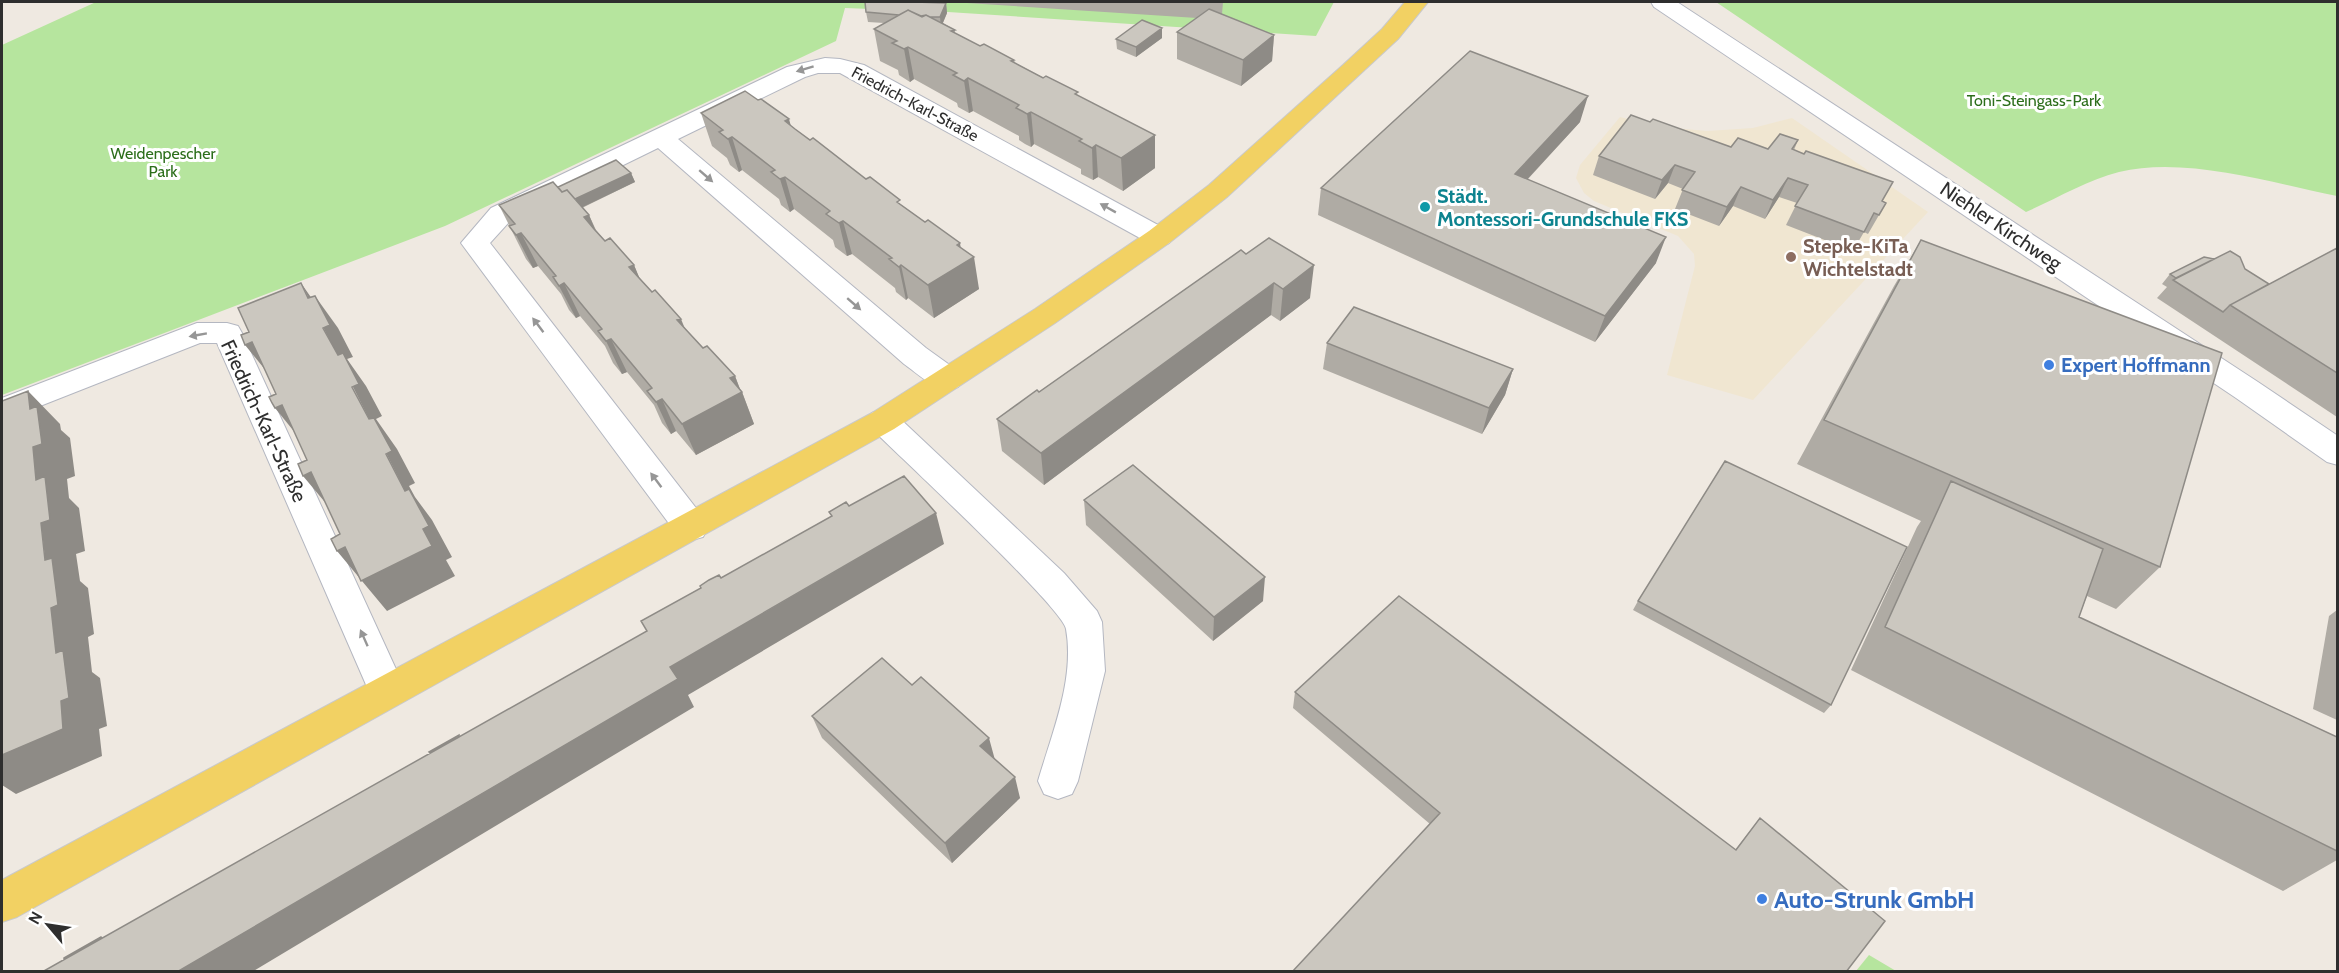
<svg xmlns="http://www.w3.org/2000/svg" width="2339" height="973" font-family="Cabin,sans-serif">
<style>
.education{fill:#f0e6d1}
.green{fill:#b6e59e}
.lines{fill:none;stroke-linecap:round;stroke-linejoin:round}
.minor-casing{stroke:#b4b7c1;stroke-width:2}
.major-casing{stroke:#c9c9c9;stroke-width:2}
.minor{fill:#fff;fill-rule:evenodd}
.major{fill:#f2d163;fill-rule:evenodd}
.wall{fill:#afaba4}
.shaded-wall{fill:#8e8b86}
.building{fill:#cbc7bf;stroke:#8e8b86;stroke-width:1.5}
.oneway{fill:#969696}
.culture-dot{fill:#0f9aa8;stroke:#fff;stroke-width:2}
.education-dot{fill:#8d6e63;stroke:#fff;stroke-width:2}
.shop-dot{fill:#3f7fe0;stroke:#fff;stroke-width:2}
.labels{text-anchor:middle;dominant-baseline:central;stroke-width:6;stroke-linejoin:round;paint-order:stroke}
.far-park-label{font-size:16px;fill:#2c6e1b;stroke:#fff}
.far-street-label{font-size:16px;fill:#2e2e2e;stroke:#fff}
.culture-label{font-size:20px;font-weight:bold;fill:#0d838f;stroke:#fff;text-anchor:start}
.street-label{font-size:20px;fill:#2e2e2e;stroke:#fff}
.education-label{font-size:20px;font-weight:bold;fill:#785e54;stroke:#fff;text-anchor:start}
.shop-label{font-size:20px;font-weight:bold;fill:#366cbe;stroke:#fff;text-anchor:start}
.near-shop-label{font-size:24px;font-weight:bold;fill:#366cbe;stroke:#fff;text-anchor:start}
</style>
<rect width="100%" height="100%" fill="#efe9e1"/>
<!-- education -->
<path class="education" d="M1620,117L1663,127L1707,131L1753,128L1792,118L1928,212L1753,400L1667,375L1695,266L1694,254L1678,236L1594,201L1584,193L1576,178L1580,165Z"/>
<!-- green -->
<path class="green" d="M96,2H1334L1316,36L948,12L845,8L836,41L445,226L2,395V45Z
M1716,2H2337V196C2271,183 2186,156 2119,172C2087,180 2056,199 2026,212Z
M1869,955L1896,971H1856Z"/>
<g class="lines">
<!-- minor casing -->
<g class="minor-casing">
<path id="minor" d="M1651,2H1677L2258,382L2338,436V465L2327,462L2236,398L1654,7Z
M825,58L840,59L864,65L1169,231L1173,237L1169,243L1159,246L1149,243L840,73H818L805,77L678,139L926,348L958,371L962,379L958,387C936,393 921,376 904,364L658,148L511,220L490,243L703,517L708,527L703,537L691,540L679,537L461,243L491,208L787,67Z
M197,323H227L238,326L242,333L406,691L400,703L387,707L374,703L217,343H200L2,421V398Z
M883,409L894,413L1064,573L1097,611L1102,622L1105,671L1078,781L1072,794L1058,799L1044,794L1038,781C1052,733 1075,679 1066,629C1062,607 899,456 872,429L867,421L872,413Z"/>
</g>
<!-- major casing -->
<g class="major-casing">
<path id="major" d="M1405,2H1428L1398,39L1227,197L1169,243L1055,323L894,429L17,917L2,922V880L872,413L1035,309L1149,231L1209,185L1343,65L1382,29Z"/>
</g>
<!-- minor -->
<use href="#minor" class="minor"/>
<!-- major -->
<use href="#major" class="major"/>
</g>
<!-- wall -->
<path class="wall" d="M951,2H1223L1222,14L1274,35L1272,61L1241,86L1177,59V32L1197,18Z
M946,3L947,13L943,23L955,30V33L980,46L1014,60L1015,63L1078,95L1155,168L1123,191L1098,177L1093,180L1081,174V169L1034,144L1031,147L1025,144L1019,140V136L973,111L969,113L958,107L957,103L914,79L910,82L899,75L898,70L880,61L874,29L884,23L868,22L866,12Z
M1162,38L1136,57L1117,49L1116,39Z
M701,113L791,126L961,248L979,289L934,318L908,298L906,300L896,292L895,288L852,254L847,256L835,247L833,240L794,209L790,212L781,205L779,199L742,170L739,172L730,165L727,158L712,146Z
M1580,122L1528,179L1656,263L1595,342L1318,215L1321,188Z
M1798,140L1794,150L1886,203L1868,234L1864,232L1853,251L1786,225L1797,203L1779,197L1765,219L1733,206L1719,226L1675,209L1683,189L1668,183L1655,199L1593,175L1599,156L1731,147L1768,149Z
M631,173L635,182L582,208L589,215L596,230L605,241L634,265L639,278L703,348L735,376L740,389L742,392L754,424L696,455L676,431L671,434L667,429L662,423L654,405L627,372L622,374L613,363L605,346L580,316L576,318L569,310L561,294L538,266L533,268L526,259L499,205L558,187Z
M1921,240L2160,567L2116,609L2087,596L2079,617L2337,737V860L2283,891L1851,670L1917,527L1921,521L1797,464L1894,286Z
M2337,248V417L2157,298L2167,287L2162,284L2170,274L2214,259L2245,269L2269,284Z
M1241,250L1310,298L1280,321L1271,315L1044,485L1002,451L997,419L1039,392Z
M1327,343L1513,369L1505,395L1482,434L1323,369Z
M1084,500L1263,601L1213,641L1086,525Z
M1638,601L1831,705L1824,713L1633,610Z
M2337,610V720L2313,709L2329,616Z
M1295,692L1735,850L1760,818L1846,972L1430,824L1293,708Z
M812,716L994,758L1020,798L952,863L822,738Z"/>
<!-- shaded-wall -->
<path class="shaded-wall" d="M946,3L947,13L941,27L940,17Z
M1162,28V38L1136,57V47Z
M1274,35L1272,61L1241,86L1243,60Z
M908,47L914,79L910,82L904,49Z
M968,78L973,111L969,113L964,81Z
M1588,96L1580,122L1508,200L1515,174Z
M1031,112L1034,144L1031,147L1027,114Z
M789,119L798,152L785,121Z
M1155,135V168L1123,191L1121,158Z
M732,137L742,170L739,172L728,139Z
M1096,145L1098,177L1093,180L1092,148Z
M1675,165L1668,183L1655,199L1662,180Z
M631,173L635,182L539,228L535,218Z
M785,177L794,209L790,212L780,179Z
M1788,178L1779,197L1765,219L1773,200Z
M1741,187L1733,206L1719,226L1727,207Z
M589,215L603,248L584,217Z
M843,221L852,254L847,256L839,223Z
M521,233L538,266L533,268L516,235Z
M1666,237L1656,263L1595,342L1605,316Z
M960,243L963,263L974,257L979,289L934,318L928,285L957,245Z
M634,265L648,298L629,267Z
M901,265L908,298L906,300L899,267Z
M1314,265L1310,298L1280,321L1283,289Z
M301,283L324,316L315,296L338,328L353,357L347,359L366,386L382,416L376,419L397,449L415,483L409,486L415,497L432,520L452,557L446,560L455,576L387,611L337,551L345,547L423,529L405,491Z
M564,283L580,316L576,318L559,286Z
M1274,283L1271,315L1044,485L1041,453Z
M681,319L694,351L677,320Z
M611,339L627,372L622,374L606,341Z
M252,342L271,377L245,345Z
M1513,369L1505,395L1482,434L1489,408Z
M735,376L741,392H742L754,424L696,455L682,424L730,378Z
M28,391L60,424L61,430L70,438L75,476L67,479L69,498L79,508L85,551L76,554L80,581L88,588L94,634L88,637L92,672L100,678L107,726L99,729L102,756L16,794L2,785V755L56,653L36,480Z
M662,399L676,431L671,434L656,402Z
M282,405L301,440L275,408Z
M311,472L329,507L303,476Z
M936,513L944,544L688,695L694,707L252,972H177L670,667Z
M1265,577L1263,601L1213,641L1214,617Z
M989,738L995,760L980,746Z
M1015,777L1020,798L952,863L945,843Z"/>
<!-- building -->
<path class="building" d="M865,2H914L946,3L940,17H930L926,15L921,16L908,10L899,15L866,12Z
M1209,9L1274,35L1243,60L1177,32Z
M908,10L922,17L926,15L955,30L951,31L980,46L984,44L1014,60L1011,61L1043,78L1046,76L1078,92L1075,94L1155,135L1121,158L1096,145L1092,148L1079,141L1082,139L1031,112L1027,114L1022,111L1016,108L1019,105L968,78L964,81L953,75L957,73L908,47L904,49L892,43L897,41L874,29Z
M1142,20L1162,28L1136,47L1116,39Z
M1470,51L1588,96L1515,174L1666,237L1605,316L1321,188Z
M745,91L758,100L761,99L789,119L785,121L795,129L810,140L813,138L866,179L870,177L900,200L897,202L925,222L928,220L960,243L957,245L974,257L928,285L901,265L899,267L889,259L892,258L843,221L839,223L826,214L830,211L785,177L780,179L771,172L775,170L732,137L728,139L719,132L723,130L701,113Z
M1631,115L1650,122L1653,119L1731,147L1738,138L1768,149L1780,134L1798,140L1792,149L1804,154L1806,151L1893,182L1882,201L1886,203L1879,215L1874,213L1864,232L1795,206L1808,185L1788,178L1773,200L1741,187L1727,207L1682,190L1695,172L1675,165L1662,180L1599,156Z
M616,160L631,173L575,199L567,190L562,192L558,187Z
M553,182L562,192L567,190L589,215L584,217L594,229L605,241L610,238L634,265L629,267L652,292L655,290L681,319L677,320L703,348L707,346L735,376L730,378L742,392L682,424L662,399L656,402L647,391L652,388L611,339L606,341L598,331L602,329L564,283L559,286L553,277L556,276L521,233L516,235L509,226L515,224L499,205Z
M1269,238L1314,265L1283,289L1274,283L1041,453L997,419L1037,390L1039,392L1241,250L1246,254Z
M1921,240L2222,353L2160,567L1824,420Z
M2337,248V373L2230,305Z
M2230,251L2240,257L2245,269L2269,284L2230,305L2223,312L2173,280Z
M2204,257L2214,259L2176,278L2170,274Z
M301,283L308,298L315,296L330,325L323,328L338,355L343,353L359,384L352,387L369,419L374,418L392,451L386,454L405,491L409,489L429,526L423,529L432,546L361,581L345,547L337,551L331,539L340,534L311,472L303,476L298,464L307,460L282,405L275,408L272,403L269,397L276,394L252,342L245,345L241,335L249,332L238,308Z
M1354,307L1513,369L1489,408L1327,343Z
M28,391L30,409L37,406L42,444L33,447L36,480L45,476L50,520L41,523L45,560L52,558L58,605L51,608L56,653L63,650L69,698L61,701L63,729L2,755V401Z
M1725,461L1907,547L1831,705L1638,601Z
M1133,465L1265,577L1214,617L1084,500Z
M904,476L936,513L670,667L678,679L177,972H42L647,631L641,621L701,588L700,586L709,580L719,575L721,578L832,516L829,512L846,502L849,506Z
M1951,481L2103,549L2079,617L2337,737V851L1885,627Z
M1399,596L1736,850L1760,818L1885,921L1846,972H1292L1440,813L1295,692Z
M882,658L912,685L921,677L989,738L980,746L1015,777L945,843L812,716Z
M459,735V737L430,753L429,752Z
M101,937L102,938L64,959V958Z"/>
<!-- one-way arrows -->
<defs><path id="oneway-solid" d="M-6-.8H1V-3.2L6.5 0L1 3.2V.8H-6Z" transform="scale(1.5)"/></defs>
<g class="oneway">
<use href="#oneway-solid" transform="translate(805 69) rotate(163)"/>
<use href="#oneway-solid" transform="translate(706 176) rotate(41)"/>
<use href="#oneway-solid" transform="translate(1108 208) rotate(-151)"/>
<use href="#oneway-solid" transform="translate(854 304) rotate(41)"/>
<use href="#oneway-solid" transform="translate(538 325) rotate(-127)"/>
<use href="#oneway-solid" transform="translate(198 335) rotate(170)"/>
<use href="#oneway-solid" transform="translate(656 480) rotate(-127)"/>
<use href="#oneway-solid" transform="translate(364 638) rotate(-114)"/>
</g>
<!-- markers -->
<circle class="culture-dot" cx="1425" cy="207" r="6"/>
<circle class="education-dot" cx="1791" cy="257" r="6"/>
<g class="shop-dot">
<circle cx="2049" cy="365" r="6"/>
<circle cx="1762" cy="899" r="6"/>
</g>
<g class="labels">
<!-- far-park labels -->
<g class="far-park-label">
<text x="2034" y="100">Toni-Steingass-Park</text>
<text x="163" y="153">Weidenpescher<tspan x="163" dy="18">Park</tspan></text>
</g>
<!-- far-street labels -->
<g class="far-street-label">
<text transform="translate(915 104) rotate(28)">Friedrich-Karl-Straße</text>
</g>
<!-- culture labels -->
<g class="culture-label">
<text x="1437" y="196">Städt.<tspan x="1437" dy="23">Montessori-Grundschule FKS</tspan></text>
</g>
<!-- street labels -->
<g class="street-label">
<text transform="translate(2001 226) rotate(34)">Niehler Kirchweg</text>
<text transform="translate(264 421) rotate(65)">Friedrich-Karl-Straße</text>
</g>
<!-- education labels -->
<g class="education-label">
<text x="1803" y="246">Stepke-KiTa<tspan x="1803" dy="23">Wichtelstadt</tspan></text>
</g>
<!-- shop labels -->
<g class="shop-label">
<text x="2061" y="365">Expert Hoffmann</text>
</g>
<!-- near-shop labels -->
<g class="near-shop-label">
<text x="1774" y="899">Auto-Strunk GmbH</text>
</g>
</g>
<!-- border -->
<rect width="2339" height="973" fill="none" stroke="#2e2e2e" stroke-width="6"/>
<!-- north arrow -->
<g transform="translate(48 925) rotate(299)" stroke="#ffffff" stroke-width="4.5" paint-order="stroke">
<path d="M0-4.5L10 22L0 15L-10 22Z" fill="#2e2e2e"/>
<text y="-9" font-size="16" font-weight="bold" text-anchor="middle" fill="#2e2e2e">N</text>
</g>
</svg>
